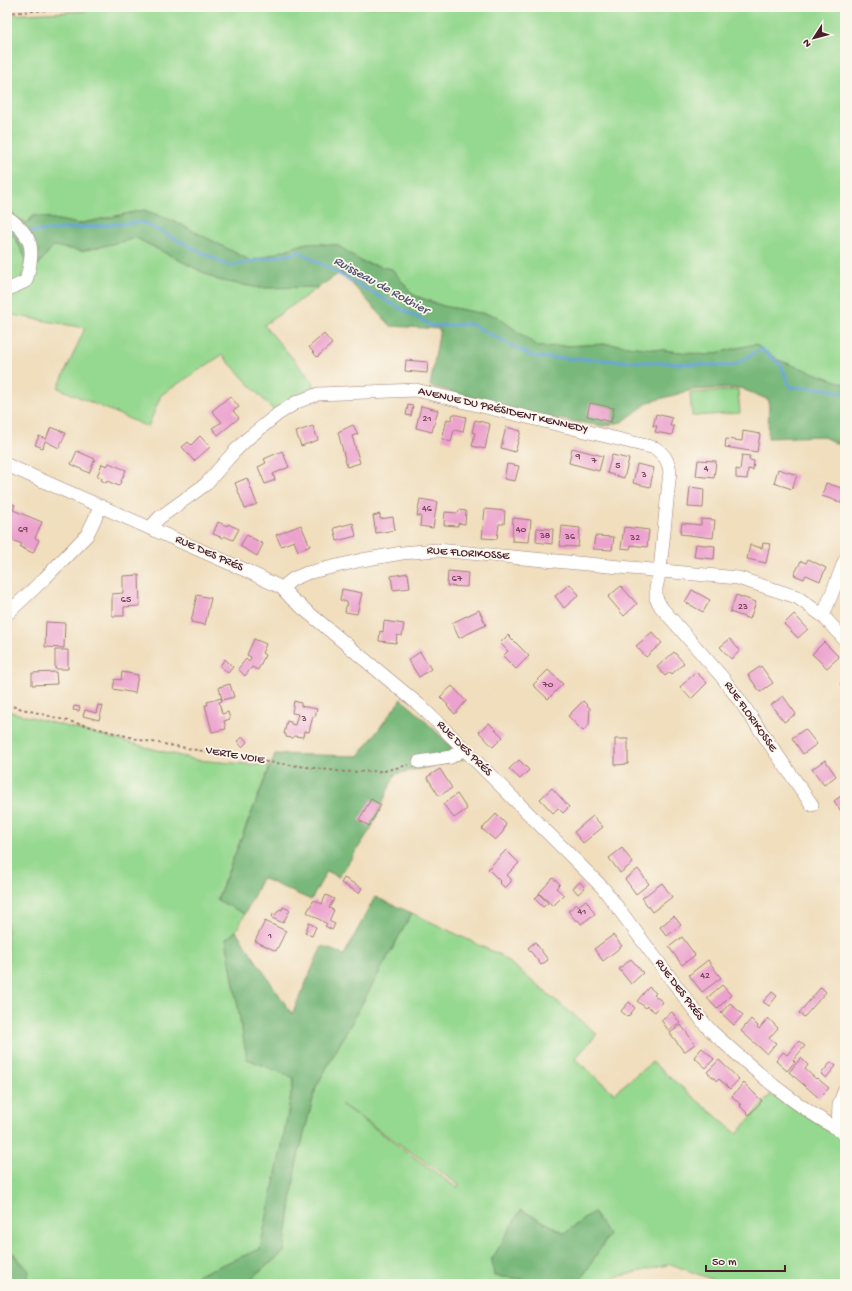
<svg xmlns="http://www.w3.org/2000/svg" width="852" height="1291" font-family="'Gochi Hand',sans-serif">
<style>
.green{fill:#95d88f;stroke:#707c5d;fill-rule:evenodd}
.forest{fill:#78b87a;stroke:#616c52}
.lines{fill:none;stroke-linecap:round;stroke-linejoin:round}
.stream{stroke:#69a5da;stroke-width:3}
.building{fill:#eca2ce}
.minor-casing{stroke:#9d7e74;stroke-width:14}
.path{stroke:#9d7e74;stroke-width:2;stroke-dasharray:3 3;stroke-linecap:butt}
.minor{stroke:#fff;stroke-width:13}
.labels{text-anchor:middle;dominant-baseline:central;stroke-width:3.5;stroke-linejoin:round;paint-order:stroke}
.number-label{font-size:10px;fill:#724054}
.street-label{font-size:12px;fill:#4a1f2b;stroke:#fbf7ec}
.water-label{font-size:13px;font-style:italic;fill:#565571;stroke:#fbf7ec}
</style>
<rect width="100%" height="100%" fill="#fbf7ec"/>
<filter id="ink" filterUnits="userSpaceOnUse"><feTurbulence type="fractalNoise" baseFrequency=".025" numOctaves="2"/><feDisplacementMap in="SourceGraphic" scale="8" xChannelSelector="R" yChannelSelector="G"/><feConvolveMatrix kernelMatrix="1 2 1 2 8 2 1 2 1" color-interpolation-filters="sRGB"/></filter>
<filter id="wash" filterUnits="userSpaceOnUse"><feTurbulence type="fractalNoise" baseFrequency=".012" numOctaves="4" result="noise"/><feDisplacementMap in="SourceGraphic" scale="16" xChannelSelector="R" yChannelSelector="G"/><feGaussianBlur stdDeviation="0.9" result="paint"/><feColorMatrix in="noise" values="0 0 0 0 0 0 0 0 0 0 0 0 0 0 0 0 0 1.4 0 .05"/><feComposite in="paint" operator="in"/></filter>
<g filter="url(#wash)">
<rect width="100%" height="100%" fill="#f0debd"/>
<!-- green -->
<path class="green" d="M102,7H845V384L778,360L755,344L707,355L609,344L539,347L496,316L443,306L413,295L392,269L362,262L337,245L307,243L251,261L178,223L144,210L78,224L34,215L27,223L7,214V15L85,11Z
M7,234L14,236L26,259L20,284L7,287Z
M136,238L218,280L259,288L319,287L264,325L313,382L315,387L275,412L222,355L161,395L148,427L58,388L85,328L7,314V295L35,264L38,265L53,246L82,251Z
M738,390L740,413L692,416L690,393Z
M7,711L196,760L270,766L217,899L245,914L236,931L226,939L247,1058L294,1077L282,1146L260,1249L198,1275L192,1284H26L29,1271L7,1246Z
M412,913L500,955L597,1034L575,1059L614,1093L652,1062L737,1134L771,1094L845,1139V1284H724L671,1264L595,1282V1284H578L609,1235L593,1212L565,1233L521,1210L492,1259L494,1276L566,1284H244L284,1252L296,1165L316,1087ZM341,1104L459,1185L458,1187L457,1188Z"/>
<!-- forest -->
<path class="forest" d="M144,210L178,223L251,261L307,243L337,245L362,262L392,269L413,295L443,306L496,316L539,347L609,344L707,355L755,344L778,360L845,384V448L822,436L768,438L769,400L740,388L692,390L649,402L622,422L603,426L545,417L430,386L440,329L391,326L341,272L319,287L259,288L218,280L136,238L82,251L53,246L38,265L26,259L14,236L7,234V215L27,223L34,215L78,224Z
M401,699L416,712L464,759L395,774L372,827L339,877L327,871L311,900L262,878L245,914L217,900L275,754L359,756Z
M375,897L412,913L316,1087L296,1165L284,1252L244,1284H192L198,1275L260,1249L282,1146L294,1078L247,1059L226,939L236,931L292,1014L322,946L344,955Z
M521,1210L565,1233L593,1212L609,1235L578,1284H566L494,1276L492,1259Z
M9,1250L29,1271L26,1284H7V1251Z"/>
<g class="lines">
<!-- stream -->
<path class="stream" d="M7,227L15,232
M30,232L142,222L229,266L300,252L432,326L471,324L534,357L733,366L761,349L781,365L790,387L828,389L845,394"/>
</g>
<g id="blocks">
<!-- building -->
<path class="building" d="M324,334L332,344L317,357L309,347Z
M406,360L428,362L427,373L405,371Z
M230,396L239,407L233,411L239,418L218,435L212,428L222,422L212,411Z
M590,403L614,408L611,422L587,416Z
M408,405L413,406L411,416L406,415Z
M421,406L438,410L432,432L416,428Z
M453,414L466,417L463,432L454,430L451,442L442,439L447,419L451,420Z
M656,414L672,418L670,426H674L672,435L655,432L657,426H653Z
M475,420L490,424L485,449L472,446L475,433L472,432Z
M353,425L358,434L352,436L360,463L347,467L338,432Z
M313,426L318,440L301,446L296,432Z
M51,427L66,433L59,448L45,441L43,448L35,445L39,436L46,439Z
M506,427L521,431L515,452L501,448Z
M743,431L760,434L757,452L725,447L726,439L742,441Z
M200,436L210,447L194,461L182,447L188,442L191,445Z
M572,448L603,456L599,471L569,463Z
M77,451L95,459L89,473L71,464Z
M282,451L289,467L273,474L275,480L265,484L258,467L266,463L264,459Z
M612,455L629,459L624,478L607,473Z
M742,455L750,456L749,460L754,461L753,470L748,469L747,479L736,478V469L740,470Z
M698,460L716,461L714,478L696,476Z
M109,463L126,470L119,486L107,481L106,483L101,480L102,478L97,476L102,464L107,466Z
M507,464L519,466L515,481L504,479Z
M637,464L654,468L650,487L633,483Z
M778,469L797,475L792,489L774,483Z
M247,478L257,504L245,509L235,483Z
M826,483L845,489V497L843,503L822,496Z
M690,487L704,489L703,508L688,507Z
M420,499L437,502L433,528L420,526L421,516H417Z
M7,502L15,505L13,510L42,522L35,538L39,540L33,553L20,547L22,544L7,538Z
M485,509L505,511L504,524H499L497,539L482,538Z
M459,510L466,511L465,524L458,523V526L444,525L445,512L458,513Z
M380,514V519L393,517L395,530L376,533L373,516Z
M513,518L531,520L529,542L512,541Z
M701,519L715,520L713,538L680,534L682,523L701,525Z
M218,522L227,526L228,524L239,529L233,540L224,536L223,538L213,534Z
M353,523L356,536L337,541L334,528Z
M301,525L310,546L298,551L294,541L281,546L276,535Z
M562,526L580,528L578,547L560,546Z
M624,527L649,530L647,547L631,545L630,549L621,548Z
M537,528L553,529L552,544L536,542Z
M247,535L263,544L257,556L240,546Z
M595,536L614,537L612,550L593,549Z
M763,543L770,544L766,563L747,559L750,545L762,548Z
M696,544L715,546L714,559L694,557Z
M808,559L826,568L820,581L806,575L804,579L794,575L801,561L806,563Z
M448,571L468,573L467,587L447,586Z
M408,573L410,588L393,590L391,576Z
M139,575L140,606L124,607V616H112V594L123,593V576Z
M570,584L579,595L564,608L555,596Z
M621,586L637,604L624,616L608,597Z
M342,589L362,593L357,614L345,612L347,602L340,600Z
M692,590L710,600L703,612L685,602Z
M197,595L211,598L205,625L191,622Z
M736,595L756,602L750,619L730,612Z
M479,610L486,625L459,638L452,623Z
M794,614L808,629L798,638L784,624Z
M384,621L404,624L402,636L397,635L396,643L379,641L380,631L383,632Z
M46,622L65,623L64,648L45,647Z
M652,632L662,643L646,657L636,646Z
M508,635L529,656L516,669L503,656L508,651L500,643Z
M254,639L266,644L262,653L265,655L258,670L252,667L245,676L238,669L246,659L249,662L251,657L247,655Z
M730,639L740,651L731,659L720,647Z
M824,642L839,657L827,668L812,654Z
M55,650H68V669H55Z
M420,652L431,669L419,677L408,660Z
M674,652L684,663L672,674L670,672L665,676L657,667Z
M225,659L233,667L228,673L220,666Z
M761,666L773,683L760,692L748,675Z
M548,670L563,684L548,699L533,685Z
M56,672L57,684L32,685V673Z
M122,672L138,675L135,693L113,689L115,679L121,680Z
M696,672L707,683L691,699L680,687Z
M845,678V689L840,684Z
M230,684L234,697L222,700L219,687Z
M452,686L466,701L455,714L447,706L448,705L440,697Z
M783,696L796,714L784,722L771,705Z
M221,698L222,701L219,702L222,714L228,712L230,719L224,721L226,729L212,732L205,705H208L207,702Z
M294,701L301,703V706L317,709L315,717L313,716L309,732L304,731L303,737L294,736L293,738L286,737V734H284L287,721L291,722V724L295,725L298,714L292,713Z
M583,701L590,708L589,725L583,731L568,716Z
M98,705L103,706L99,720L83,716L85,710L96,713Z
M74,706L80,707L79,711L73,710Z
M489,723L503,737L493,747L479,732Z
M805,729L817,744L803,754L792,738Z
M243,737L247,742L242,747L237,741Z
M615,739H628V764L615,765Z
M519,760L529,770L520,779L509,769Z
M825,760L836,776L824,785L812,769Z
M440,769L452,788L439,796L427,777Z
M552,788L569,807L563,813L558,808L553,813L540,799Z
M845,793V817L834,801Z
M457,794L467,809L454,818L443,804Z
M371,799L381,805L369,826L359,820Z
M496,814L506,824L503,832L495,840L482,829Z
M593,816L603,827L583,843L574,832Z
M622,848L633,863L620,873L609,858Z
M506,850L519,863L507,875L511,879V882L505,888L499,882L500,881L488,869Z
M638,869L649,884L636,894L625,879Z
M344,878L362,888L359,893L341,883Z
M553,878L560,884L556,888L564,895L553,906L539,893Z
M580,882L585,888L578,894L573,888Z
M662,883L672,897L652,912L642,898Z
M539,894L548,903L543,907L535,899Z
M326,895L334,899L329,908L334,910L329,921L335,924L332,930L325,926L327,924L307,912L314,900L322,904Z
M586,900L595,914L581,924L578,920L576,921L568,911L577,904L578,906Z
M283,907L290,910L283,923L272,918L273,914L275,915L280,909L282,910Z
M674,916L681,925L667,936L660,927Z
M265,921L286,931L276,951L255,941Z
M309,923L316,927L312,936L305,933Z
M613,935L622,946L603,961L594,949Z
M682,937L695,955L682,965L669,947Z
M535,942L548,960L541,965L528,948Z
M631,959L643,973L631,984L619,969Z
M708,960L721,978L702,992L689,975Z
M722,985L731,995L717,1009L707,998Z
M649,987L656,993L654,995L663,1002L655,1012L647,1006L646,1008L637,1001Z
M821,987L826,992L804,1017L799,1013Z
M772,992L777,996L769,1006L763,1002Z
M629,1002L635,1008L628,1017L621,1011Z
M730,1003L743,1015L734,1025L721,1013Z
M672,1012L680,1023L669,1031L661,1020Z
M768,1018L778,1028L769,1038L776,1043L767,1054L741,1031L751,1019L758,1026L757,1027L759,1029Z
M681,1025L695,1044L684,1052L670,1033Z
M799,1041L805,1046L793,1060L795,1062L787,1071L776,1061L783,1052L787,1055Z
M702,1048L714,1059L706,1068L694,1057Z
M801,1058L808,1065L805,1069L816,1079L817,1078L829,1088L819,1098L789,1072Z
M719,1060L739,1079L730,1089L719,1079L717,1081L707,1072Z
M831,1062L836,1066L826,1078L821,1074Z
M744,1083L762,1101L749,1115L740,1106L741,1105L732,1096Z"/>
</g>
</g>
<g filter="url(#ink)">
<use href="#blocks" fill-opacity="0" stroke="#9d7e74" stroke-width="1"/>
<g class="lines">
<!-- minor casing -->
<g class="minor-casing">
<path id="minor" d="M7,217C34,236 35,250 26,281L7,290
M7,465L245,570L282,588L292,599L418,704L436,721L603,888L704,1023L711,1031C753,1069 795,1107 845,1133
M150,528L159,518L206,484L233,453L247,439L278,414L297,402L318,394L416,390L655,448C664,454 668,460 670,471L660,570L656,588V598L661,607L722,677L740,701L812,805
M282,588L293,579L307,573L362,560L402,553L437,550L738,578L797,597L823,616L845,640
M7,614L45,578L87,535L101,506
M823,616L845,560
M419,762L451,757L464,749
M838,1130L839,1105L845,1089"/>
</g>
<!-- path -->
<path class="path" d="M7,13L91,7
M7,705L141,740L253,760L345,772L384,771L408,765
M7,1260L9,1284"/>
<!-- minor -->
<use href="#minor" class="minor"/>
</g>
</g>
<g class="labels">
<!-- number labels -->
<g class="number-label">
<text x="427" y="419">21</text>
<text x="578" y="457">9</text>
<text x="594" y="461">7</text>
<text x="618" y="466">5</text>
<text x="706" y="469">4</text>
<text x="644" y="475">3</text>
<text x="427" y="509">46</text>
<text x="23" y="530">69</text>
<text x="521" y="530">40</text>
<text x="545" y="536">38</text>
<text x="570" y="537">36</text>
<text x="635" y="538">32</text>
<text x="457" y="579">67</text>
<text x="126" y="600">65</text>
<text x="743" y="607">23</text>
<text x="548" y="685">70</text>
<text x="304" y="719">3</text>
<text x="582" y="912">41</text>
<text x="270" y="936">1</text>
<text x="705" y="976">42</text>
</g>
<!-- street labels -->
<g class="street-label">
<text transform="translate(503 411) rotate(13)">AVENUE DU PRÉSIDENT KENNEDY</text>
<text transform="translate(209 554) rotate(24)">RUE DES PRÉS</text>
<text transform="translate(468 554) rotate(4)">RUE FLORIKOSSE</text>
<text transform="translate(750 717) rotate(55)">RUE FLORIKOSSE</text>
<text transform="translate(464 749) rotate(45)">RUE DES PRÉS</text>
<text transform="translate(235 756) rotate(10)">VERTE VOIE</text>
<text transform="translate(679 990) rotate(53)">RUE DES PRÉS</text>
</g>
<!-- water labels -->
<g class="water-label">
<text transform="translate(381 286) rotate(29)">Ruisseau de Rokhier</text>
</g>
</g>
<!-- margin -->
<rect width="852" height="1291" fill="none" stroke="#fbf7ec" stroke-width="24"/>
<!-- north arrow -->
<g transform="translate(814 38) rotate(234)" stroke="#fbf7ec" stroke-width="3" paint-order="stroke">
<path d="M0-3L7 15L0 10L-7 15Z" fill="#4a1f2b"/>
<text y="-6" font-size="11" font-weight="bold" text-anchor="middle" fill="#4a1f2b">N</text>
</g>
<!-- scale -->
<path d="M706 1265v6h79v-6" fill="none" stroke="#4a1f2b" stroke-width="2"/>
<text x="712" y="1265" font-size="12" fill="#4a1f2b" stroke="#fbf7ec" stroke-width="3" paint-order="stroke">50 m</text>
</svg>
